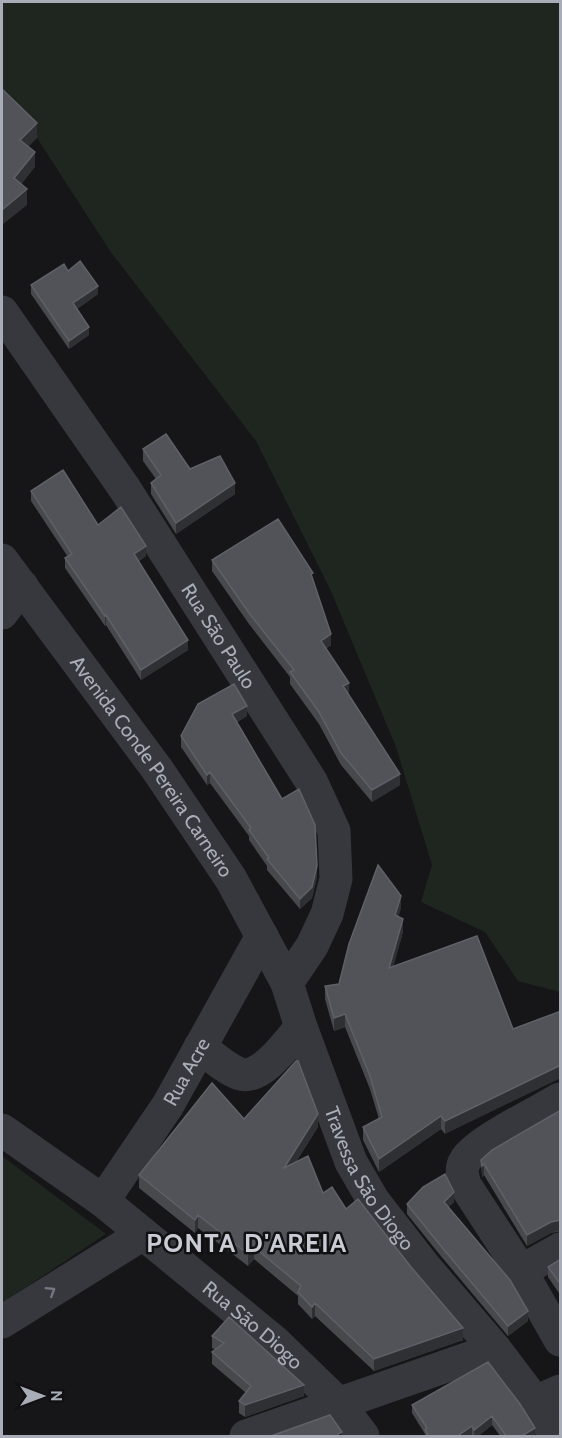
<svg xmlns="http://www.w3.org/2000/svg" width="562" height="1438" font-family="Cabin,sans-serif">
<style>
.green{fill:#1e261f}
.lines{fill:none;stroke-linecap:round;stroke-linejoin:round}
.minor{stroke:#37383d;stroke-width:33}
.wall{fill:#47494d}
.shaded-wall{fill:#2f3033}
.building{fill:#525359;stroke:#5f6168;stroke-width:1.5}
.oneway{stroke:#757881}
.labels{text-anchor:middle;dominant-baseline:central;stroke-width:5;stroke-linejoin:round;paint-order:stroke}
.street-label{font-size:20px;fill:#a8adb8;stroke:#111113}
.district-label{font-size:26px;font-weight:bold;letter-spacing:1.5px;fill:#c9ccd4;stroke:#111113}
</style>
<rect width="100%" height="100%" fill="#161618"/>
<!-- green -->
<path class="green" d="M2,2H560V992L518,981L485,932L421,902L432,865L396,747L330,589L256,441L110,251L28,124L2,98Z
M2,1156L106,1234L2,1303Z"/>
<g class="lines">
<!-- minor -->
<g class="minor">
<path id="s1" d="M2,312L125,489L311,781L334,831L336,879L327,914L312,946L287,983"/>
<path id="s2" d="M2,560L157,769L231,879L287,983L301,1027L351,1162L373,1200L425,1267L495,1349L535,1402L556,1436"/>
<path d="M2,613L22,586"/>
<path d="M200,1047C212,1056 226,1069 240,1074C261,1081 289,1041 301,1027"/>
<path d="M560,1099C540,1111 474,1143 465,1161C460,1169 463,1177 465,1185L521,1271L560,1340"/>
<path id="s3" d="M2,1130L103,1201L275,1342L338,1403L363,1436"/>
<path id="s4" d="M103,1201L168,1105L262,936"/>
<path d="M521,1271L560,1249"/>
<path d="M2,1322L143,1234"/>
<path d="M535,1402L560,1391"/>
<path d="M246,1436L495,1349"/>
</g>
</g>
<!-- wall -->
<path class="wall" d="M68,271L98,294L77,309L89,335L69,349L31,294V285Z
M143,449L190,469L235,494L176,534L151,494V483L156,479L143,461Z
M31,491L98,525L146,556L139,561L188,650L141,680L106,625L105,626L65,568V558L68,557L31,501Z
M212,560L313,581L331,645L326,649L349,694L348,695L400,785L372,802L341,765L319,724L290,684V677L249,624L212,571Z
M247,716L237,722L317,877L312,898L300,909L267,870V866L249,840V836L210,783L207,785L181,747V736Z
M401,908L398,917L403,932L393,967L477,936L445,1134L441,1129L379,1172L363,1140V1127L379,1119L370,1089L345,1027L334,1031L325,999V986L339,984Z
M561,1110V1231L551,1233L527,1246L484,1175L482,1177L481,1160Z
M244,1119L318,1127L296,1162L323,1193L346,1209L463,1340L374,1371L315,1316L312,1319L298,1304V1296L254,1259L248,1266L198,1228L195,1233L139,1188V1175Z
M454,1202L448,1207L528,1321L508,1336L440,1255L407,1214V1204Z
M561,1259V1296L548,1277V1267Z
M212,1336L304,1396L245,1417L239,1413V1401L246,1393L212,1364V1352L216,1350L212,1348Z
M488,1362L535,1437H501L492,1425L477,1437H473L472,1435L470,1437H425V1434L412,1413V1405Z"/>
<!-- shaded-wall -->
<path class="shaded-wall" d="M37,123V138L20,155V140Z
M35,152V167L14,194V178Z
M27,189V205L2,225V210Z
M98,286V294L73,312V303Z
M89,327V335L69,349V341Z
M235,483V494L176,534V523Z
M146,546V556L134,563V554Z
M106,615V625L105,626V616Z
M331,634V645L321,653V641Z
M188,640V650L141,680V670Z
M349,683V694L343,698V686Z
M247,706V716L232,725V714Z
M210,772V783L207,785V775Z
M400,774V785L372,802V790Z
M317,866V877L312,898L300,909V899Z
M401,896V908L395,927V915Z
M403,919V932L389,981V968Z
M345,1014V1027L334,1031V1018Z
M561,1065V1078L445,1134V1121Z
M318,1114V1127L284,1181V1168Z
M441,1116V1129L379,1172V1159Z
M484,1164V1175L482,1177V1166Z
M454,1192V1202L444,1212V1202Z
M198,1215V1228L195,1233V1220Z
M560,1220V1230L551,1233L527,1246V1235L551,1222Z
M254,1247V1259L248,1266V1254Z
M315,1303V1316L312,1319V1307Z
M528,1311V1321L508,1336V1326Z
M463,1328V1340L374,1371V1359Z
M304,1385V1396L245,1417V1405Z
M492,1416V1425L477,1437H474V1430Z
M472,1426V1435L470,1437H456Z
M535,1428V1437H520Z"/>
<!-- building -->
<path class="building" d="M2,89L37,123L20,140L35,152L14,178L27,189L2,210Z
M80,261L98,286L73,303L89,327L69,341L31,285L64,264L68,271Z
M166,434L190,469L220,456L235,483L176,523L151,483L161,475L143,449Z
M63,470L98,525L121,507L146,546L134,554L188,640L141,670L106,615L105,616L65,558L72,554L31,491Z
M278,519L313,573L311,574L331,634L321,641L349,683L343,686L400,774L372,790L341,753L319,712L290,672L294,670L249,613L212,560Z
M234,684L247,706L232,714L282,799L299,789L315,825L317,866L312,887L300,899L267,859L269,858L249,830L251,828L210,772L207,775L181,736L198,704Z
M378,865L401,896L395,915L403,919L389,968L477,936L513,1029L561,1011V1065L445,1121L441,1116L379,1159L363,1127L382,1117L370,1076L345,1014L334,1018L325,986L339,984L349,944Z
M296,1061H298L318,1114L284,1168L308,1156L323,1193L332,1187L346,1209L358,1199L411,1267L463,1328L374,1359L315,1303L312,1307L298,1292L301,1286L254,1247L248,1254L198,1215L195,1220L139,1175L212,1083L244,1119Z
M561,1110V1220L551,1222L527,1235L484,1164L482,1166L481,1160L492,1150Z
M445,1174L454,1192L444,1202L510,1280L528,1311L508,1326L440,1245L407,1204L423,1187Z
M561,1259V1285L548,1267Z
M229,1317L304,1385L245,1405L239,1401L251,1386L212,1352L224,1343L212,1336Z
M488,1362L520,1404L535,1428L520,1437H507L492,1416L474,1430L472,1426L456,1437H429L425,1430L427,1428L412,1405Z
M330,1415L342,1432L338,1434L340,1437H268Z"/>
<!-- one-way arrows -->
<defs><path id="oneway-chevron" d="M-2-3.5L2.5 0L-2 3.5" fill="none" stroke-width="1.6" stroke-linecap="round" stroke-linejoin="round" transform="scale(1.5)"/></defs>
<use class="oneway" href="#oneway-chevron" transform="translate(51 1291) rotate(-32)"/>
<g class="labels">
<!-- street labels -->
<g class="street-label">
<text stroke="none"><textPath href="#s1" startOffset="390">Rua São Paulo</textPath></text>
<text stroke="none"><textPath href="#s2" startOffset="255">Avenida Conde Pereira Carneiro</textPath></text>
<text stroke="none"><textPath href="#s4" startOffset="154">Rua Acre</textPath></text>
<text stroke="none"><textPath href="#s2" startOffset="724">Travessa São Diogo</textPath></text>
<text stroke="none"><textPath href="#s3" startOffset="318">Rua São Diogo</textPath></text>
</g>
<!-- district labels -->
<g class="district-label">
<text x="247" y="1243">PONTA D'AREIA</text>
</g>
</g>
<!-- border -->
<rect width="562" height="1438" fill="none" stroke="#a8adb8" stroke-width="6"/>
<!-- north arrow -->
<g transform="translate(42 1396) rotate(90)" stroke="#111113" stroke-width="4.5" paint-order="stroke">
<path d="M0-4.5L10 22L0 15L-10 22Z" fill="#a8adb8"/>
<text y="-9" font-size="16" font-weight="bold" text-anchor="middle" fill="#a8adb8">N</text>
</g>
</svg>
